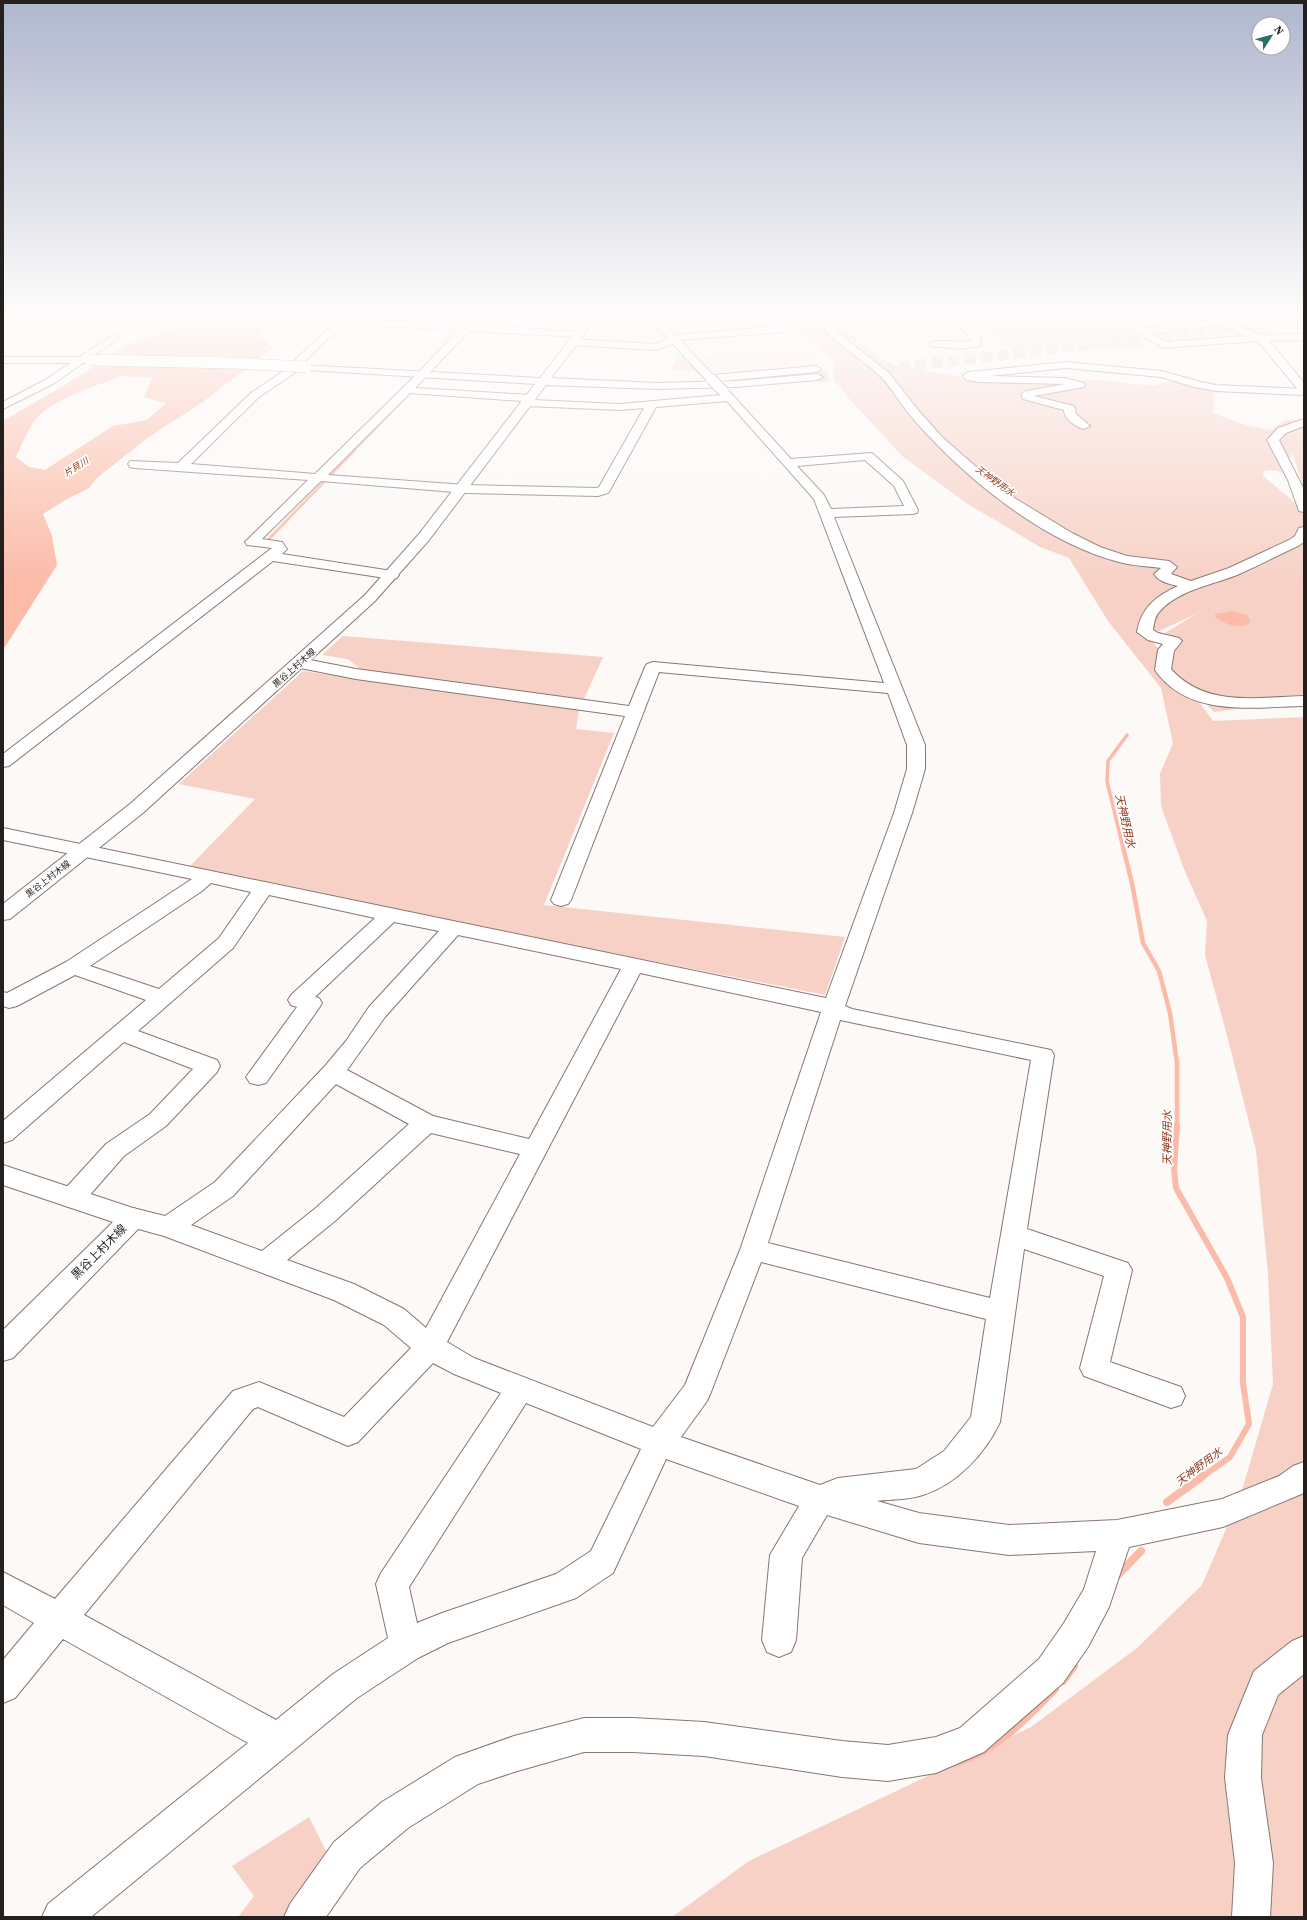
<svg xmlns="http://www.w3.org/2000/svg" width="1307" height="1920" font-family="'Source Serif 4','Noto Sans JP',serif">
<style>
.built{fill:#fee9e3}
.green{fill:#f7d1c6;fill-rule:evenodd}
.water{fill:#fbbba8;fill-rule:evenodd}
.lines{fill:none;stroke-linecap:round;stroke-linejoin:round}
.stream-far5{stroke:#fbbba8;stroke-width:2.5}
.stream-far4{stroke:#fbbba8;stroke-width:3}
.stream-far3{stroke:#fbbba8;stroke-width:3.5}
.stream-far2{stroke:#fbbba8;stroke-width:4.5}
.stream-far1{stroke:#fbbba8;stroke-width:6}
.stream{stroke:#fbbba8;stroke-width:8}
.major-tunnel{stroke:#dcd8d6;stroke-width:11;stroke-dasharray:11 5.5;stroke-linecap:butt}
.minor-casing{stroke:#877772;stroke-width:2}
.major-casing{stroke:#877772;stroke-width:2}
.minor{fill:#fff;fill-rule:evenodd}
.major{fill:#fff;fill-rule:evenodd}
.minor-bridge-casing{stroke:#877772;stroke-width:12;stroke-linecap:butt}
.major-bridge-casing{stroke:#877772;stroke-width:12;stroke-linecap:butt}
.minor-bridge{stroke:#fff;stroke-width:10}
.major-bridge{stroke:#fff;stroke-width:11}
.labels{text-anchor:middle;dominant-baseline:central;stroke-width:3.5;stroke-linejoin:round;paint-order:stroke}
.far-water-label{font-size:9px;font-style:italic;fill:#91371c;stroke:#fff}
.far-street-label{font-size:9px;fill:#251f1d;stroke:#fff}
.water-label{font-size:11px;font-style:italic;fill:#91371c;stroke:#fff}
.near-street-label{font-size:12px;fill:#251f1d;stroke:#fff}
</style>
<rect width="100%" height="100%" fill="#fcf9f7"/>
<!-- built -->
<path class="built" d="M804,348L818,359L823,367L715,376L696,357Z"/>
<!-- green -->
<path class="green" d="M657,315H720L662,320Z
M777,315H829L865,346L891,365L930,372L991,380L1051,382L1101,380L1154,386L1185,375L1210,384L1214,397L1213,413L1246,425L1271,430L1285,420H1304V489L1292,452L1286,473L1272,470L1264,471L1263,476L1291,499L1304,514V700L1214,712L1178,673L1213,721L1304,717V1917H672L749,1861L1031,1727L1137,1648L1202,1585L1241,1494L1273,1384L1268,1273L1256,1150L1228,1039L1205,955L1207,921L1184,869L1161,806L1160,774L1173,743L1161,688L1108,621L1069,558L1040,547L968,504L903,457L845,394L835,381L833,361ZM1196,614L1162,635L1173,667L1148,636Z
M963,315H1104L1148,347L1095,349L1065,347L1011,349Z
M684,354L700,371L670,370L678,355Z
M343,636L603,657L584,699L361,670L348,659L322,655Z
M303,671L579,710L576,729L614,733L544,905L845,937L825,995L531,937L190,866L255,799L179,784Z
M309,1817L331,1861L291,1917H238L254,1896L232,1866Z"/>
<!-- water -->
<path class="water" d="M216,315H309L281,322L258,333L273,348L203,402L146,439L97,478L89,488L67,499L43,514L52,536L57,565L3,650V421L83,374L116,351L139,339L201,323ZM122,376L152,378L144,397L166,403L147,420L113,426L45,470L29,467L16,457C22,444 31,421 43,412C64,396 98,385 122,376Z
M1232,611L1247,615L1251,622C1242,631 1223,624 1215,617V614Z"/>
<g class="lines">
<!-- stream-far5 -->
<path class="stream-far5" d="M838,331L854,346
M880,375L892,390
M351,454L390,413"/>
<!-- stream-far4 -->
<path class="stream-far4" d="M265,543L352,453"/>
<!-- stream-far3 -->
<path class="stream-far3" d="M1123,848L1107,781L1108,761L1127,735"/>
<!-- stream-far2 -->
<path class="stream-far2" d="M1123,847L1132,883L1143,943L1159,971L1170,1013L1177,1063V1126"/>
<!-- stream-far1 -->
<path class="stream-far1" d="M1177,1125L1174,1169L1176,1188L1227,1278L1243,1317V1383L1249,1424L1230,1457L1202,1477"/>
<!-- stream -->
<path class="stream" d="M1167,1502L1203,1476
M1116,1577L1141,1551
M1063,1681L1074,1666
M955,1763C997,1750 1025,1720 1055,1689"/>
<!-- major-tunnel -->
<path class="major-tunnel" d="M817,377L1304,319"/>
<!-- minor casing -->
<g class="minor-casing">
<path id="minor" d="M11,315H24L3,325V319Z
M345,315H356L352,319L464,325L473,315H483L474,325L582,332L584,334L579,337L469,331L415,388L530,395L534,396L535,398L534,400L620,404L721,395L719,392L724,389L728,390L791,459L872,453L903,481L918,510L917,513L912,514L834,517L925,745V769L912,813L845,1006L852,1009L1051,1050L1054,1055L1027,1229L1128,1263L1132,1270L1110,1362L1181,1387L1185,1396L1181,1405L1171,1408L1084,1376L1080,1368L1104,1276L1024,1249L1000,1422C985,1454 957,1484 923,1495C909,1500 891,1499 877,1501L919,1513L1009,1525L1117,1520L1222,1499L1279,1476L1293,1466L1304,1462V1493L1223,1527L1129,1547L1109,1607L1088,1647L1063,1683L984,1752L936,1773L888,1781L842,1777L704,1756L633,1752H584L514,1772L478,1784L408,1828L360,1868L326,1917H284L290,1904L334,1842L382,1802L455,1757L514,1736L584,1718H633L704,1722L842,1741L888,1745L936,1737L960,1728L1039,1659L1064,1623L1084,1589L1096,1551L1009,1555L919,1543L827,1515L802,1558L796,1640L791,1652L779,1657L767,1652L762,1640L770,1555L799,1506L666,1459L613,1573L576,1598L448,1643L418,1658L357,1698L91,1917H42L48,1904L248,1743L63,1639L15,1698L3,1703V1660L34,1623L3,1605V1572L55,1599L233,1391L259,1382L344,1417L411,1348L384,1325L334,1300L164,1236L124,1225L120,1218L124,1211L133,1208L165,1216L215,1182L325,1066L346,1041L369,1007L439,931L394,922L315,997L319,998L322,1003L319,1008L266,1083L258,1085L250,1083L246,1077L297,1007L291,1005L288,1000L291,995L375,918L269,895L233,948L138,1031L217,1060L220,1066L217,1072L166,1126L124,1156L81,1205L72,1208L63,1205L59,1198L63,1191L106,1144L150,1114L193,1069L124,1042L12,1140L3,1143V1121L146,1000L75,975L17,1006L9,1008L3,1006V992L7,993L66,962L192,879L3,840V828L826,998L894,813L907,769V745L888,693L659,672L571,900L568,904L561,906L554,904L551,900L625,716L356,679L300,668L294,666L292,663L294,660L300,658L356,669L629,706L645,667L647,664L653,662L884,683L814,499L727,401L656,407L610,490L608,493L598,496L466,493L321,481L262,539L282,542L287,549L282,554L392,571L397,572L399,575L397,578L392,579L273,561L9,766L3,767V754L272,548L247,545L245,542L308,480L134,468L130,467L128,464L130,461L178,463L251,393L285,370L318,338ZM346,324L458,330L419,372L315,474L191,464L259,397L293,374L324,342ZM410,393L522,401L520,403L522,405L526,406L620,410L644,408L599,487L597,488L466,485L328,475ZM865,460L894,486L904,506L831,509L824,495L797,466ZM211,883L251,892L219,938L159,989L90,966L202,891ZM458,935L621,969L529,1139L433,1116L347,1070L385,1017ZM640,973L821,1012L740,1250L685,1385L653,1427L474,1358L447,1342ZM840,1020L1031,1060L990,1298L768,1243ZM336,1084L409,1124L317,1207L262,1251L191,1225L233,1196ZM431,1133L520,1154L426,1328L404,1309L354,1284L287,1260L335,1221ZM761,1262L986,1319L971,1417L944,1451L916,1469L838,1478L820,1485L681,1437L707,1401L711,1392ZM433,1363L454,1374L501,1393L381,1573L376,1584L388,1638L333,1674L276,1720L84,1615L253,1409L258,1407L348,1446L358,1442ZM526,1403L641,1449L591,1551L556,1574L442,1613L417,1623L409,1587Z
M646,315H656L675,335L783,326L788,329L783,332L680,340L713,375L816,366L821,369L816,372L711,382L707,381L673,344L656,350L573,345L568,342L573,339L655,344L668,339Z
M812,315H822L846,339L889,373L918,410L942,437L990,479L1016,499L1072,533L1100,547L1127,556L1169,561L1177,567L1171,574L1191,581L1229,568L1289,540L1295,536L1299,528L1304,527V542L1298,546C1278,555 1258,566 1237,575C1212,585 1179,590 1160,611C1155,616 1154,623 1153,630L1158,633L1179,638L1182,641L1174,651L1171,669C1206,708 1257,697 1304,696V706C1253,707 1188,718 1155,670L1158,650L1163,644L1148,640L1137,632C1141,608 1156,596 1178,586C1170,584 1159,582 1154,574L1161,568C1147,566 1133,566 1119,562C1043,542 966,479 915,421C902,407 893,389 880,376C869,365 856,357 844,347C833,339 821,326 812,315Z
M950,315H960L971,326L982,341L979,346L959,349L930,346L929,344C935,338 962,343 972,341Z
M1114,315C1128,314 1128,321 1139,326C1151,331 1164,326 1176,323L1304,315V320L1177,329L1158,334L1151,333L1165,342L1260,335L1304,334V340L1258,341L1163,348L1125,325Z
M113,335L116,336L118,338L116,340L53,384L3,409V402L45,380Z
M1066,362L1162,371L1200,382L1216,385L1304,389V395L1216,391L1194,387L1161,377L1066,368L989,376L1065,378L1084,383L1085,385L1084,387L1034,396L1074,406L1076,414L1090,426L1084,429C1076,427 1064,419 1064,410L1023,399L1021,394L1026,391L1065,384L980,382L966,380L963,375L968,372Z
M1304,419V426L1286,433L1279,440L1304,490V512L1299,511L1298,508L1288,480L1267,440L1278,428Z
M1304,1636V1674L1278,1695L1262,1735L1261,1778L1273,1863L1270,1917H1232L1235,1863L1225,1778L1228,1735L1254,1671L1292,1641Z"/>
</g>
<!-- major casing -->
<g class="major-casing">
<path id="major" d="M586,315H596L583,336L551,378L657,383L736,381L817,374L823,377L817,380L736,387L657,389L546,385L429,540L375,601L144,812L10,919L3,920V904L130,804L365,595L419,534L535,384L306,370L302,369L301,367L302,365L540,378L575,333Z
M1198,315H1211L1266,337L1304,383V393L1300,392L1258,341L1200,317Z
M3,357H90L95,360L90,363H3Z
M3,1165L142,1211L146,1218L142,1225L13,1358L3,1361V1330L113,1222L3,1185Z"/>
</g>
<!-- minor -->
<use href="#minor" class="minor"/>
<!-- major -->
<use href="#major" class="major"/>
<!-- minor-bridge casing -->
<g class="minor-bridge-casing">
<path id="minor-bridge" d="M711,379L724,392"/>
</g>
<!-- major-bridge casing -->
<g class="major-bridge-casing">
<path id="major-bridge" d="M90,360L233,363L306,367"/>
</g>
<!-- minor-bridge -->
<use href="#minor-bridge" class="minor-bridge"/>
<!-- major-bridge -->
<use href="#major-bridge" class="major-bridge"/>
</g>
<!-- sky -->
<linearGradient id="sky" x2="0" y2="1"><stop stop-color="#afb7ce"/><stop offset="0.54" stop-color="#fefcfb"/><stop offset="1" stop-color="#fefcfb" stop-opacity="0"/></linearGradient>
<rect width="1307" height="584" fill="url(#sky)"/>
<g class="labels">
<!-- far-water labels -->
<g class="far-water-label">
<text transform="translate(76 467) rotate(-32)">片貝川</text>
<text transform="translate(995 481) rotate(36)">天神野用水</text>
</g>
<!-- far-street labels -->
<g class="far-street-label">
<text transform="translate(294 668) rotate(-42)">黒谷上村木線</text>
<text transform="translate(48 879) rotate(-38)">黒谷上村木線</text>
</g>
<!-- water labels -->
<g class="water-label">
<text transform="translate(1125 821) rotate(77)">天神野用水</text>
<text transform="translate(1167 1138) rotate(-90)">天神野用水</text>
<text transform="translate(1199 1467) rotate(-37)">天神野用水</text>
</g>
<!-- near-street labels -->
<g class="near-street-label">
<text transform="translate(99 1252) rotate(-45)">黒谷上村木線</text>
</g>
</g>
<!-- border -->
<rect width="1307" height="1920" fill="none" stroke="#251f1d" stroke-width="8"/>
<!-- north arrow -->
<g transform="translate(1271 36) rotate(54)"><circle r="19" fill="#ffffff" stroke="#a8a5a5"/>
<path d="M0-3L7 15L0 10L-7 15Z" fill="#27706a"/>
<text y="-6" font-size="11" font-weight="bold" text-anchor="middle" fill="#251f1d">N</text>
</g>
</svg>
